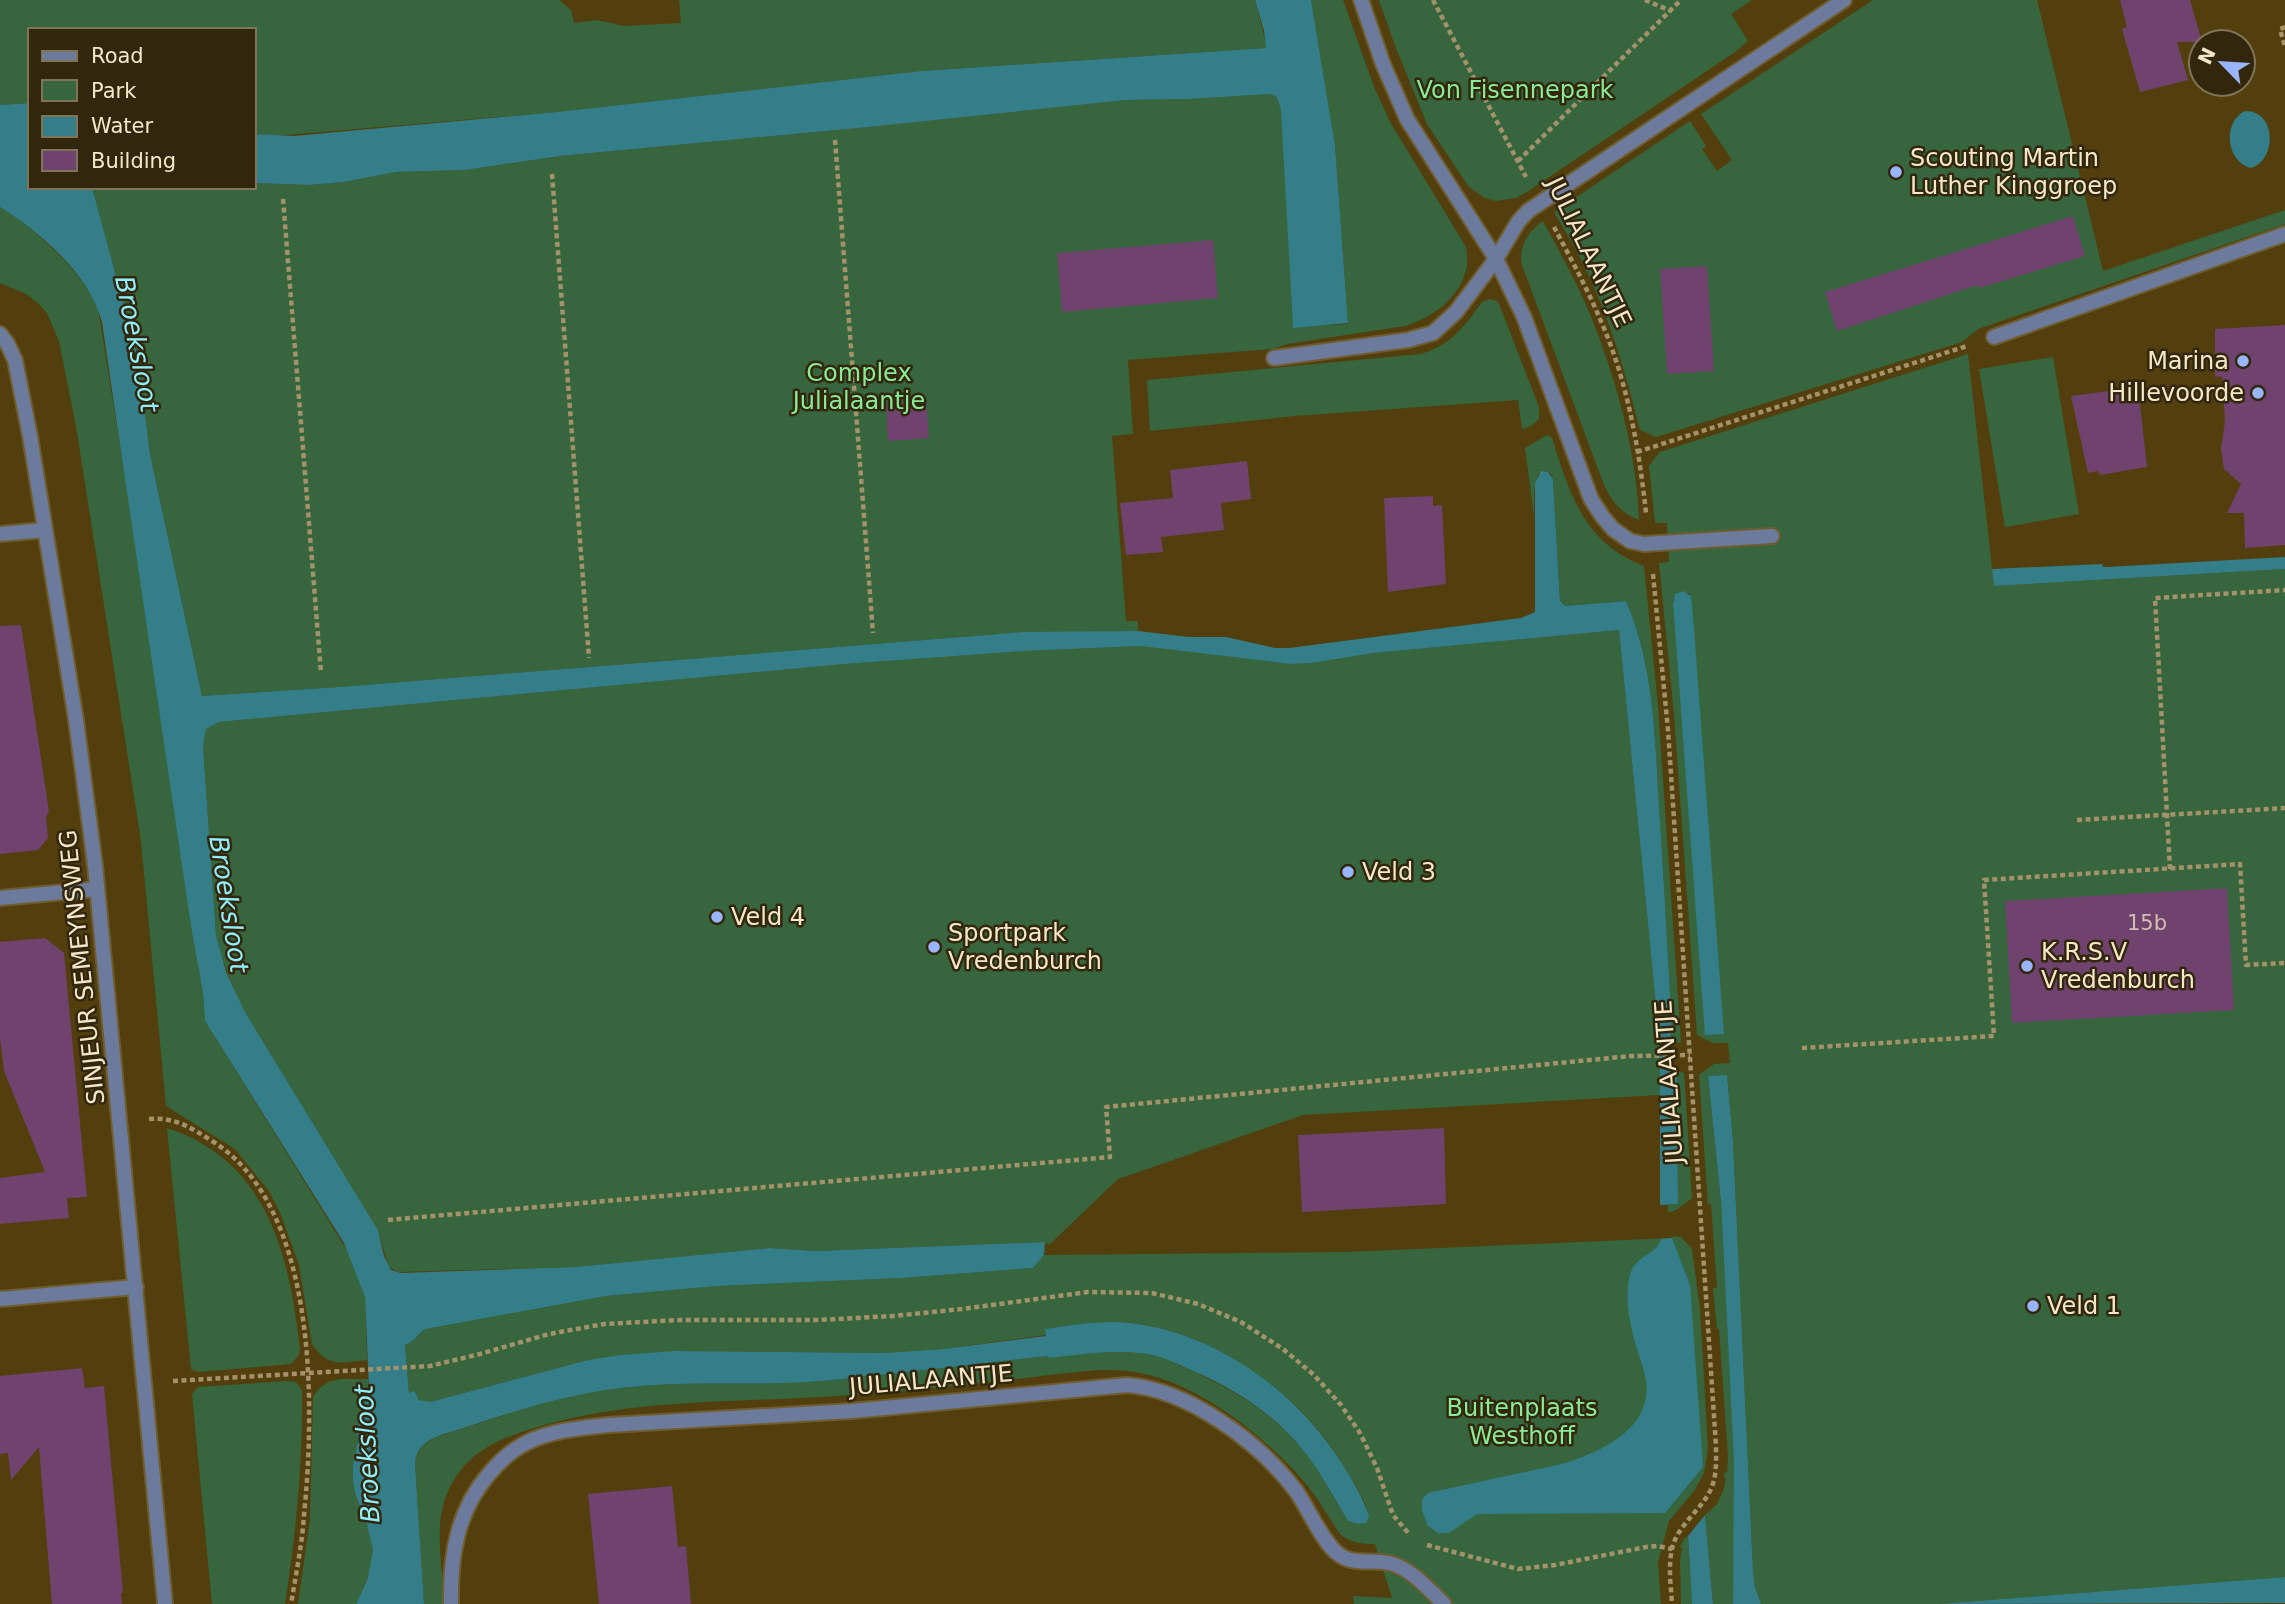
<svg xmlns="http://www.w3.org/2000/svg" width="2285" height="1604" font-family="'DejaVu Sans',sans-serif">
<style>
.green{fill:#37663e;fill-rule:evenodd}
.water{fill:#337e88}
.building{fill:#6f436e}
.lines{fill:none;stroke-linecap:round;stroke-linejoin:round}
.service-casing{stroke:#6f5d2f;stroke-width:18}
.minor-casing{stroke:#6f5d2f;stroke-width:18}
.path{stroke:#a3926a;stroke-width:4.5;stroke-dasharray:5 3.5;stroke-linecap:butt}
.service{stroke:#6c7a9c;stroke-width:14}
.minor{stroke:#6c7a9c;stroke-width:14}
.poi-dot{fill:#99b5fd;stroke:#32270d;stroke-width:2.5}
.labels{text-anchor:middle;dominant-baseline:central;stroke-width:5;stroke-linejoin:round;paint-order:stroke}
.number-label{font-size:21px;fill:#d4beb2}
.park-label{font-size:24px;fill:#87ec95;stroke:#32270d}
.poi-label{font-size:24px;fill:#f5e7c8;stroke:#32270d;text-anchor:start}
.street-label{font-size:24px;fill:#f5e7c8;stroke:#32270d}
.water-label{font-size:26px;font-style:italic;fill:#8feffc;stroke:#32270d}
</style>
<rect width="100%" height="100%" fill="#523f0d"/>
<!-- green -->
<path class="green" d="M0,0H559L571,10L574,23L597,20L624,26L681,23L679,0H1255L1267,48L921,71L557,112L273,136L254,134V30H30V103L0,105Z
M1311,0H1343L1374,87L1390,122L1466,247C1467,255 1468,263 1466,270C1459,299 1431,318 1405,326L1287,344L1273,349L1128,360L1133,434L1112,436L1126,621H1138V631L1000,634L339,687L202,696L150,454L138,358L92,187H254V183L309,185L344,182L396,172L465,170L560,156L869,127L1127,100L1190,99L1270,94L1277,97L1282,110L1293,327L1348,324L1335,145Z
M1379,0H1752L1731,14L1748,41L1735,52L1527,192L1516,198L1496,201L1485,198L1469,187L1427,124L1396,48Z
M1873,0H2037L2103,271L2285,210V224L1978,329L1962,342L1656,437L1640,430C1626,375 1611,321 1586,270C1577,250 1565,231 1554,212L1690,121L1706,146L1702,149L1717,171L1732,160L1701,114Z
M0,207C36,230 81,270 98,309L130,507L191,927L203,993L205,1021L351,1257L365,1297L367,1360C342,1362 329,1369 312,1344L299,1265L281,1215L269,1191L235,1149L166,1106L141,841L76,426L59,341L47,313L37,302L26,294L0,283Z
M1543,221C1560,253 1578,284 1591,317C1616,378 1637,454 1639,520C1621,513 1612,502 1604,485L1522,265C1518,246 1528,232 1543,221Z
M1489,299L1497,301L1499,304L1539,407V419L1531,426L1522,429L1518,400L1295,416L1150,431L1147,380L1421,354C1450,346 1465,326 1482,302Z
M1968,354L1994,586L2285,569V1577L1939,1604H1761L1755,1587L1753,1571L1733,1141L1727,1075L1708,1076L1721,1202L1735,1476L1733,1604H1713L1705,1515L1717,1504L1723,1491L1726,1479L1724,1478V1473L1727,1472L1728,1457L1719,1329H1717L1713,1288H1717L1711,1204H1708L1699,1075L1714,1064L1730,1063L1728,1043H1713L1697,1035L1674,714L1659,563L1669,562L1667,523H1655L1649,466L1660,452ZM1684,591L1690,594L1706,1035L1673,604L1674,597Z
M2053,357L2079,514L2005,527L1979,369Z
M1547,435L1552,438C1570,495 1584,543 1644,566L1658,706L1681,1042L1668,1045L1672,1031C1668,956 1664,881 1659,806C1655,738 1654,665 1626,601L1565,606L1560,601L1553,479L1551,474L1545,471L1538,474L1534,491V516L1525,448Z
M1619,630L1660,1046V1095L1303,1115L1118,1179L1049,1245L1045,1242L817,1251L769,1248L575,1267L398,1272L389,1267L378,1230L245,1012C232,986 222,962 216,935L203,746L206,729L219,722L845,664L1025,651L1140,646L1290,664L1312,663L1374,653Z
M1677,1071L1684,1073L1692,1198L1678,1209L1668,1213V1205L1678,1204Z
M167,1128C268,1161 289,1255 300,1349L299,1355L291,1364L198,1372L191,1369Z
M1673,1236L1681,1237L1692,1249L1700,1309L1708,1449L1704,1473L1694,1491L1669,1521L1658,1562L1661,1604H1354L1353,1596L1392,1598L1375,1544C1361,1544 1351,1543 1340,1534C1329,1518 1319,1500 1307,1485C1269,1440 1204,1387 1145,1374C1129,1370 1114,1370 1097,1370C1010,1379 922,1391 835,1396C734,1403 628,1398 531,1429C509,1436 487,1444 470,1460C427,1502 441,1550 445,1604H424L415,1463C418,1437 446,1435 468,1427C523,1408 583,1390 642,1386C702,1381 763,1386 822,1381C898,1374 973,1364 1049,1356V1358C1079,1354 1110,1350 1140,1353C1156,1354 1171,1361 1185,1368C1233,1389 1278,1415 1309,1458C1324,1478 1335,1501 1348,1521L1358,1524L1366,1523C1366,1519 1368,1516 1367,1512C1367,1501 1347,1471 1340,1460C1296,1390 1214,1333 1131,1323C1102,1320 1073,1325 1045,1329L1046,1335L944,1349L883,1353L674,1351L588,1360L430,1402H424L409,1393L405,1345L426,1329L606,1296L718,1286L902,1278L1033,1268L1044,1255L1347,1252L1672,1238Z
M368,1379V1395L357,1430L358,1441L353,1464L355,1493L367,1525L373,1549L372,1563L368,1578L356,1604H298L310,1519L313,1397C327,1374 344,1380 368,1379Z
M288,1381L296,1382L302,1390C303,1464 296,1531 285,1604H212L192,1394L198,1387Z
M1688,1536L1692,1604H1681L1680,1560L1682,1548L1680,1547L1684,1539Z"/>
<!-- water -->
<path class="water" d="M1255,0H1311L1335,145L1348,323L1293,328L1281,110L1277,97L1270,94L1190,99L1127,100L869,127L560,156L465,170L396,172L344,182L309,185L254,183V134L294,136L557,112L921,71L1266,48L1264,31Z
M30,103V187H92L138,358L150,454L202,696L339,687L1024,632L1138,631L1189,637H1226L1275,648H1289L1521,618L1535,612V483L1541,471L1548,472L1553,479L1560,601L1565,606L1626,601C1654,665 1655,738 1659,806C1664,881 1668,956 1672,1031L1668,1045L1673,1070L1677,1071L1678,1204L1660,1205V1046L1619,630L1374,653L1312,663L1290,664L1140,646L1025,651L845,664L219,722L206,729L203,746L216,935L226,972L245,1012L378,1230L384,1256L391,1270L401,1273L575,1267L769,1248L817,1251L1045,1242L1044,1255L1033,1268L902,1278L718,1286L606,1296L426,1329C418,1333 414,1342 405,1345L409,1393L414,1391L419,1400L430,1402L588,1360L621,1355L674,1351L883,1353L944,1349L1046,1336L1045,1329C1073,1325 1102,1320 1130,1323C1217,1333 1298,1392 1343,1465C1353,1481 1364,1499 1369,1517L1366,1523L1358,1524L1348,1521C1335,1500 1324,1478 1309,1458C1280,1418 1239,1391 1195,1372C1177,1364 1159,1354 1139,1353C1109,1350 1079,1355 1049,1358L1048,1356C973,1364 897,1374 822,1381C762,1386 702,1381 642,1386C583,1390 523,1408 467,1427C447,1434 417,1437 415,1463L424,1604H356L368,1578L373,1550L367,1525L355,1493L353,1479V1464L358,1441L357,1430L369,1389L365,1297L344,1243L205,1021L203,993L191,927L102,322C89,274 41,233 0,207V105Z
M2245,111C2278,111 2276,161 2251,168C2226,162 2222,122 2245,111Z
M2285,557V569L1994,586L1992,569L2102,564L2103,567H2107Z
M1684,591L1691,596L1694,629L1724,1034L1705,1035L1673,604L1675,594Z
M1727,1075L1733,1141L1753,1571L1755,1587L1761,1604H1733L1734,1463L1721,1202L1708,1076Z
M1672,1238L1690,1285L1703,1467L1665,1513L1477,1514L1449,1533H1438L1428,1526L1422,1511V1499L1428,1493L1562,1464C1601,1452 1653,1429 1646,1380C1644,1369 1640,1359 1637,1349C1630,1327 1625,1301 1629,1279C1633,1254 1657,1256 1661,1239Z
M1705,1515L1713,1604H1692L1688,1536Z
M2285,1577V1603L1939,1604Z"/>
<!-- building -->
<path class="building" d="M2120,0H2190L2202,42H2177L2188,80L2140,92L2122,29L2127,27Z
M2073,216L2085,256L1979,288L1978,285L1837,331L1825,292Z
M1213,240L1218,298L1062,312L1057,253Z
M1707,266L1714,371L1667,374L1660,269Z
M2285,325V545L2245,548L2244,513H2227L2241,484L2224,469L2221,449L2225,421L2222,376L2215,377V329Z
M2138,387L2147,467L2100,475L2098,471L2088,473L2071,396Z
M926,400L929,438L888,441L886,403Z
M1247,461L1251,499L1221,503L1224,530L1161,537L1163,552L1126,555L1120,503L1173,498L1170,470Z
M1433,496V506L1442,505L1446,584L1388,592L1384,498Z
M21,625L49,812L46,816L48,838L38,850L0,854V626Z
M2227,888L2234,1010L2012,1023L2005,901Z
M45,938L64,953L87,1197L67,1198L69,1218L0,1224V1178L45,1172L4,1071L0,1038V942Z
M1444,1128L1446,1204L1302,1212L1298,1135Z
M82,1368L85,1388L104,1386L123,1593H121L122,1604H52L39,1447L11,1480L8,1453L0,1454V1376Z
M672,1486L678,1547L686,1546L691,1604H599L588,1494Z"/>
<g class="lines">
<!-- service casing -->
<g class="service-casing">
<path id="service" d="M1994,337L2285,234
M1274,358L1408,340L1433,333L1456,312L1496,259L1524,317L1591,499L1602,516L1613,529L1630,541L1644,544L1772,536
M451,1604C450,1556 457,1511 489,1474C499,1462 512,1450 526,1443C552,1430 581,1428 609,1425L852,1411L1127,1385C1188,1389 1260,1443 1296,1491C1308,1508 1322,1541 1337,1553C1352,1566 1371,1559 1389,1563C1411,1568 1428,1589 1444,1604"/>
</g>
<!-- minor casing -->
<g class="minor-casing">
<path id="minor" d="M1361,0L1383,64L1407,119L1496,259L1518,222L1528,211L1844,0
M0,334L7,343L15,360L30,436L76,720L95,865L165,1604
M0,534L45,530
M0,898L97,889
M0,1299L136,1287"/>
</g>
<!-- path -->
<path class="path" d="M1433,0L1526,177
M1645,0L1671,11
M2285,27L2280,29L2285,47
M835,140L873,633
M1518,161L1681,0
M552,174L589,658
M283,199L321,673
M1554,227C1570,257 1587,288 1600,319C1627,379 1639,448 1646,513
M1637,452L1967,346
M1653,574L1668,730L1716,1446C1716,1461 1717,1475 1711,1489C1701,1511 1677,1525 1672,1549C1668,1566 1671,1587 1672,1604
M2077,820L2285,808
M2170,869L2155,598L2285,590
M1802,1048L1994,1036L1984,880L2240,864L2246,965L2285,963
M149,1119C175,1117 190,1127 212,1141C318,1206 315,1406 304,1515C302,1545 296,1574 291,1604
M388,1220L1110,1157L1106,1107L1631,1056L1690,1055
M173,1381L430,1366L480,1354L549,1334L604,1324L680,1320H819L893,1316L962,1309L1088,1292L1152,1293L1198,1304L1241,1322L1283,1349L1314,1375L1341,1405L1360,1433L1377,1468L1393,1515L1410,1535
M1427,1545L1518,1569L1555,1565L1646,1547L1657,1546L1672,1549"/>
<!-- service -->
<use href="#service" class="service"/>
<!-- minor -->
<use href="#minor" class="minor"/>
</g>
<!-- markers -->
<g class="poi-dot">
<circle cx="1896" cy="172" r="7"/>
<circle cx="2243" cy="361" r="7"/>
<circle cx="2258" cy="393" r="7"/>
<circle cx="1348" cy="872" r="7"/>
<circle cx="717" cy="917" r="7"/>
<circle cx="934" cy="947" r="7"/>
<circle cx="2027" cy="966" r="7"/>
<circle cx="2033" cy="1306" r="7"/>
</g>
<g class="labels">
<!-- number labels -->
<g class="number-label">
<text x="2147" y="923">15b</text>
</g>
<!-- park labels -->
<g class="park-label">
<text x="1515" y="90">Von Fisennepark</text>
<text x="859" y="373">Complex<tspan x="859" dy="28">Julialaantje</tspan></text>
<text x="1522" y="1408">Buitenplaats<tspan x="1522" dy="28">Westhoff</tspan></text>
</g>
<!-- poi labels -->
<g class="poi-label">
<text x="1910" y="158">Scouting Martin<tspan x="1910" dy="28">Luther Kinggroep</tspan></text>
<text x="2229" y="361" text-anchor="end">Marina</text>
<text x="2244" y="393" text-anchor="end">Hillevoorde</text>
<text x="1362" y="872">Veld 3</text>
<text x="731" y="917">Veld 4</text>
<text x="948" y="933">Sportpark<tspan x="948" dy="28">Vredenburch</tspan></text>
<text x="2041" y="952">K.R.S.V<tspan x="2041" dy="28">Vredenburch</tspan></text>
<text x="2047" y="1306">Veld 1</text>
</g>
<!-- street labels -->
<g class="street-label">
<text transform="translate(1589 252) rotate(64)">JULIALAANTJE</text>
<text transform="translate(82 967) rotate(-96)">SINJEUR SEMEYNSWEG</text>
<text transform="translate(1669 1082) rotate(-94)">JULIALAANTJE</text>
<text transform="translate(931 1380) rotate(-5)">JULIALAANTJE</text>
</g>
<!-- water labels -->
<g class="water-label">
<text transform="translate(137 344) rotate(79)">Broeksloot</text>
<text transform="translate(229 904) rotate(81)">Broeksloot</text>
<text transform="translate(367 1454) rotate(-93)">Broeksloot</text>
</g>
</g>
<!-- legend -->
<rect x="28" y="28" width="228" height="161" fill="#32270d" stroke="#807458" stroke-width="2"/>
<rect x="42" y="51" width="35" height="10" fill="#6c7a9c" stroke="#807458" stroke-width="2"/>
<text x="91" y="63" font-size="21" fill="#f5e7c8">Road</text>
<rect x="42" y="80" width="35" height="21" fill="#37663e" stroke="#807458" stroke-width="2"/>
<text x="91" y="98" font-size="21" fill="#f5e7c8">Park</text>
<rect x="42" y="116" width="35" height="21" fill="#337e88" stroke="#807458" stroke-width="2"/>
<text x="91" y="133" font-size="21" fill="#f5e7c8">Water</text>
<rect x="42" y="150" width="35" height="21" fill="#6f436e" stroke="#807458" stroke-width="2"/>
<text x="91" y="168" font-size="21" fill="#f5e7c8">Building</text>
<!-- north arrow -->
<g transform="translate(2222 63) rotate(295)"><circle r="33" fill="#32270d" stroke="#807458" stroke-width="2"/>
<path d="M0-5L12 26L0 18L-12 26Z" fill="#99b5fd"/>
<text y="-10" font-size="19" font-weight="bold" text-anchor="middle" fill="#f5e7c8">N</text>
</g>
</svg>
